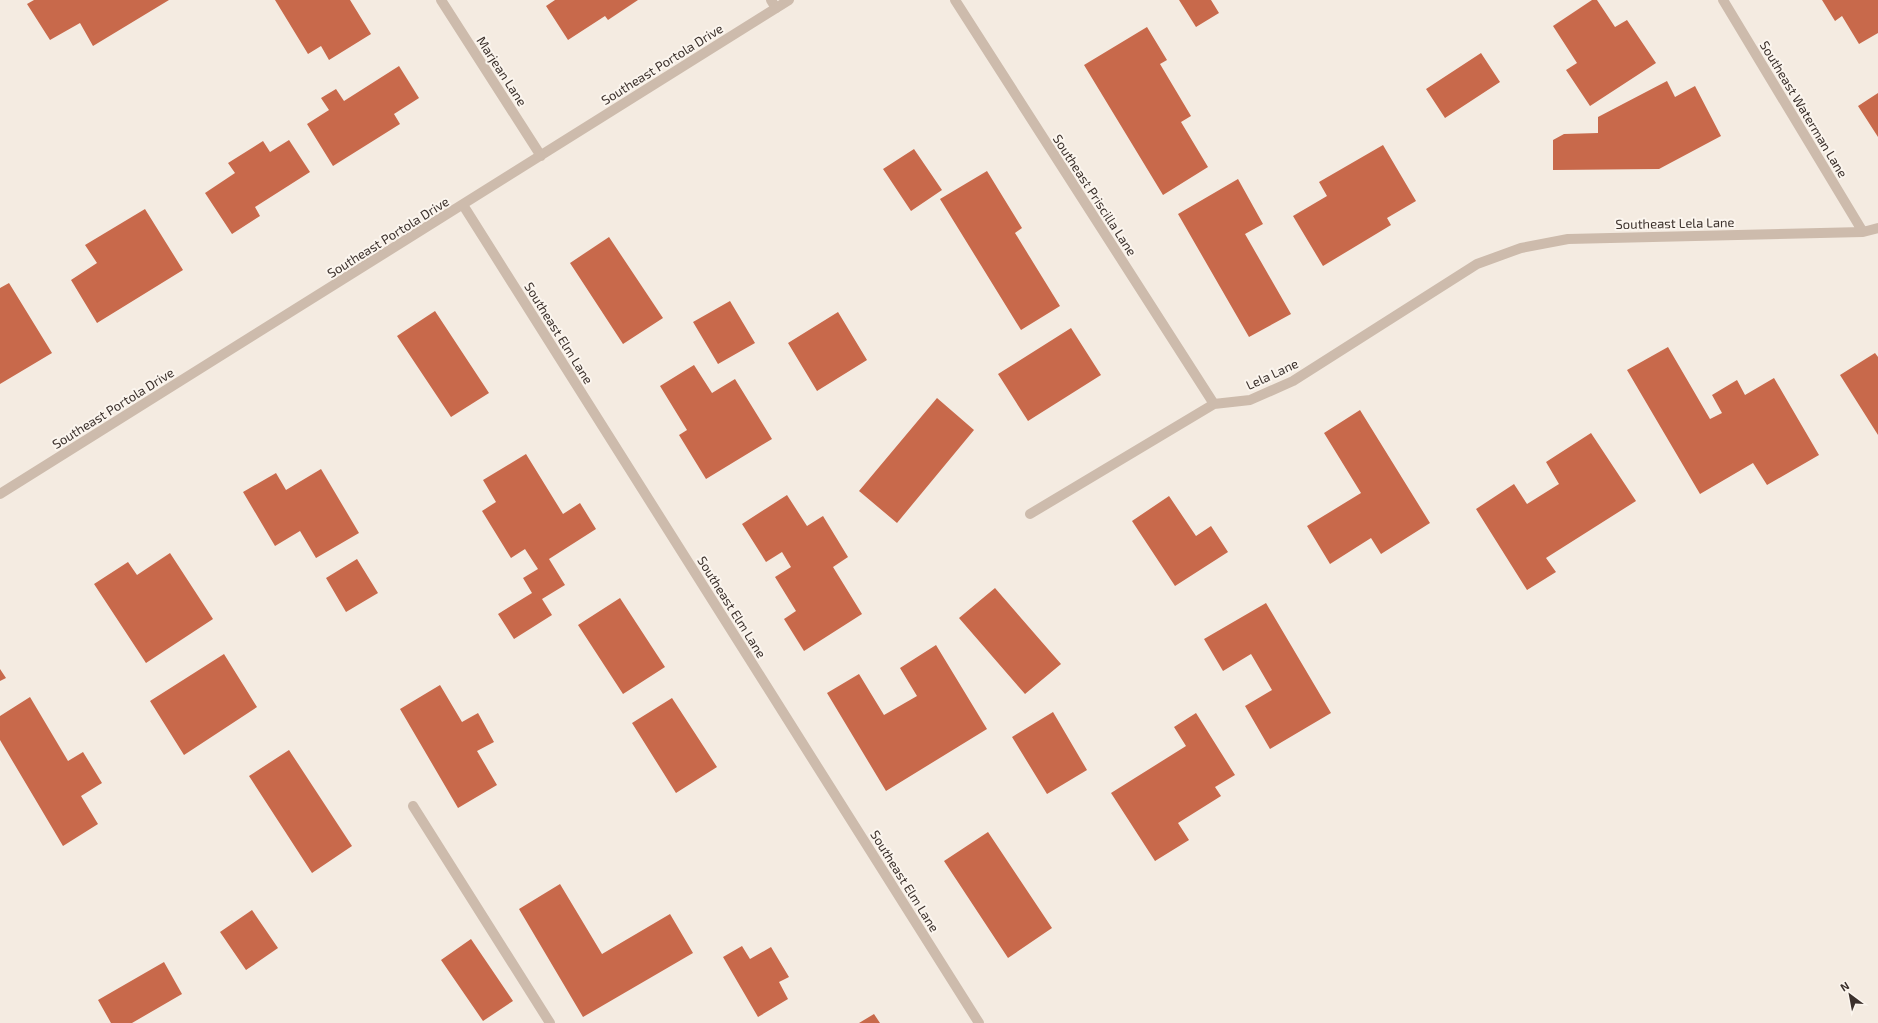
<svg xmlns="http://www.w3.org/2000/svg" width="1878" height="1023" font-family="'Exo 2',sans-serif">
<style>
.building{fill:#c8694b}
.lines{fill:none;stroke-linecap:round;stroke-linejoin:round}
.lane{stroke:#cdbbac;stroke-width:10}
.street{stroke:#cdbbac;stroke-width:10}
.labels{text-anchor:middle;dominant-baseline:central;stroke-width:4;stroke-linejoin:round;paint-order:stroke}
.street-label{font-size:13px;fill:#3b302b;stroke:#fbf5ee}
</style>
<rect width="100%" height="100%" fill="#f4ebe1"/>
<!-- building -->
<path class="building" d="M34,0H169L93,46L80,23L50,40L27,4Z
M275,0H350L371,34L329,60L321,46L308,54Z
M555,0H638L608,20L605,16L568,40L546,6Z
M1179,0H1211L1219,13L1196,27Z
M1592,0H1597L1615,27L1627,20L1656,63L1590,106L1566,70L1577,63L1553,26Z
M1822,0H1878V33L1859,44L1842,16L1835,21Z
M1147,27L1167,60L1160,64L1191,116L1181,122L1208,167L1163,195L1084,65Z
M1481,53L1500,82L1445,118L1426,89Z
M399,66L419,98L394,114L400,124L333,166L307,124L329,110L321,98L336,89L344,101Z
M1667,81L1675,97L1695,86L1721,136L1659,169L1553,170V140L1564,134L1598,133V117Z
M1878,93V137L1858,106Z
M289,140L310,172L255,207L260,216L232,234L205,193L235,173L228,163L263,141L270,152Z
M1383,145L1416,201L1387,218L1391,225L1323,266L1293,216L1327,196L1319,182Z
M914,149L942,190L911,211L883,169Z
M987,171L1022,228L1015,233L1060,306L1021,330L940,199Z
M1238,179L1263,224L1245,234L1291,314L1249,337L1178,214Z
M145,209L183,270L97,323L71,280L97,263L85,245Z
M609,237L663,318L623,344L570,263Z
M9,283L52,353L0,384V288Z
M730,301L755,343L718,364L693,322Z
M435,311L489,393L451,417L397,336Z
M838,312L867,360L817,391L788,343Z
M1071,328L1101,375L1028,421L998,374Z
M1668,347L1710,419L1722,413L1712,395L1737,380L1745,395L1774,378L1819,455L1767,485L1753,463L1700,494L1627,370Z
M1875,353L1878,357V435L1840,375Z
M694,365L712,393L735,379L772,439L706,479L679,435L687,430L660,386Z
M937,398L974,430L897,523L859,491Z
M1360,410L1430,523L1381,554L1371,538L1330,564L1307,526L1361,493L1324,433Z
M1591,433L1636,501L1546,558L1556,572L1527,590L1476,509L1514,484L1527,504L1559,484L1546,462Z
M526,454L563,514L580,503L596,529L549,559L565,585L542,599L552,615L514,639L498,614L532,593L523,578L538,569L525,549L511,558L482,511L496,502L483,480Z
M321,469L359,533L316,558L300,531L275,546L243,492L276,473L286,490Z
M787,495L807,526L823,516L848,557L833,567L862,614L804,651L784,619L796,611L775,577L791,567L782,552L766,562L742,524Z
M1169,496L1196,536L1211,526L1228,552L1175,586L1132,521Z
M170,553L213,619L146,663L94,584L128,562L137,575Z
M357,559L378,593L346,612L326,578Z
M995,588L1061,664L1025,694L959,618Z
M620,598L665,667L623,694L578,625Z
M1266,603L1331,713L1270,749L1245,706L1272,690L1251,654L1223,671L1204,639Z
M936,645L987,729L886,791L827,693L859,674L884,715L917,696L900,668Z
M224,654L257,707L184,755L150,701Z
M0,669L6,678L0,681Z
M440,685L462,722L478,713L494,742L477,751L497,785L458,808L400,709Z
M30,697L68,761L83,752L102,783L81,796L98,824L63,846L0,740V716Z
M672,698L717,767L676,793L632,723Z
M1053,712L1087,770L1047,794L1012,737Z
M1196,713L1235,775L1215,787L1221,796L1178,823L1189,840L1155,861L1111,793L1186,746L1174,727Z
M289,750L352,846L312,873L249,776Z
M988,832L1052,928L1008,958L944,861Z
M560,884L602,954L670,914L693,953L583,1017L519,909Z
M252,910L278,948L246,970L220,932Z
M471,939L513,1001L483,1021L441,960Z
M742,946L750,959L771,947L789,977L779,982L788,999L758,1017L723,957Z
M164,962L182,994L132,1023H111L98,1000Z
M874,1014L880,1023H859Z"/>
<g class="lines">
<!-- lane -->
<path class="lane" d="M771,0L776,8
M413,806L550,1023"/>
<!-- street -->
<path class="street" d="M441,0L541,156
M955,0L1214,404
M1723,0L1863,232
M463,205L979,1023
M0,494L789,0
M1030,514L1214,404L1250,400L1293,381L1477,264L1521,248L1568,239L1863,232L1878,228"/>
</g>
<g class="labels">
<!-- street labels -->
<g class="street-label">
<text transform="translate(662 64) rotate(-32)">Southeast Portola Drive</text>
<text transform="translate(502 71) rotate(57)">Marjean Lane</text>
<text transform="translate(1804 109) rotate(59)">Southeast Waterman Lane</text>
<text transform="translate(1095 195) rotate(57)">Southeast Priscilla Lane</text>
<text transform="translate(1675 223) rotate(-1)">Southeast Lela Lane</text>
<text transform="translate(388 237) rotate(-32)">Southeast Portola Drive</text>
<text transform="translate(559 333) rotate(58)">Southeast Elm Lane</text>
<text transform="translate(1272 374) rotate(-25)">Lela Lane</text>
<text transform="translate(113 408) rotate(-32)">Southeast Portola Drive</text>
<text transform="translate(732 607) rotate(58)">Southeast Elm Lane</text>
<text transform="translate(905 881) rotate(58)">Southeast Elm Lane</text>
</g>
</g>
<!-- north arrow -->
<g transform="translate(1850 995) rotate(328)" stroke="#fbf5ee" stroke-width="3" paint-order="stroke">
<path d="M0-3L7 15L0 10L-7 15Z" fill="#3b302b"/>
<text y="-6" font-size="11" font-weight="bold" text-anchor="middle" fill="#3b302b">N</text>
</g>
</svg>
